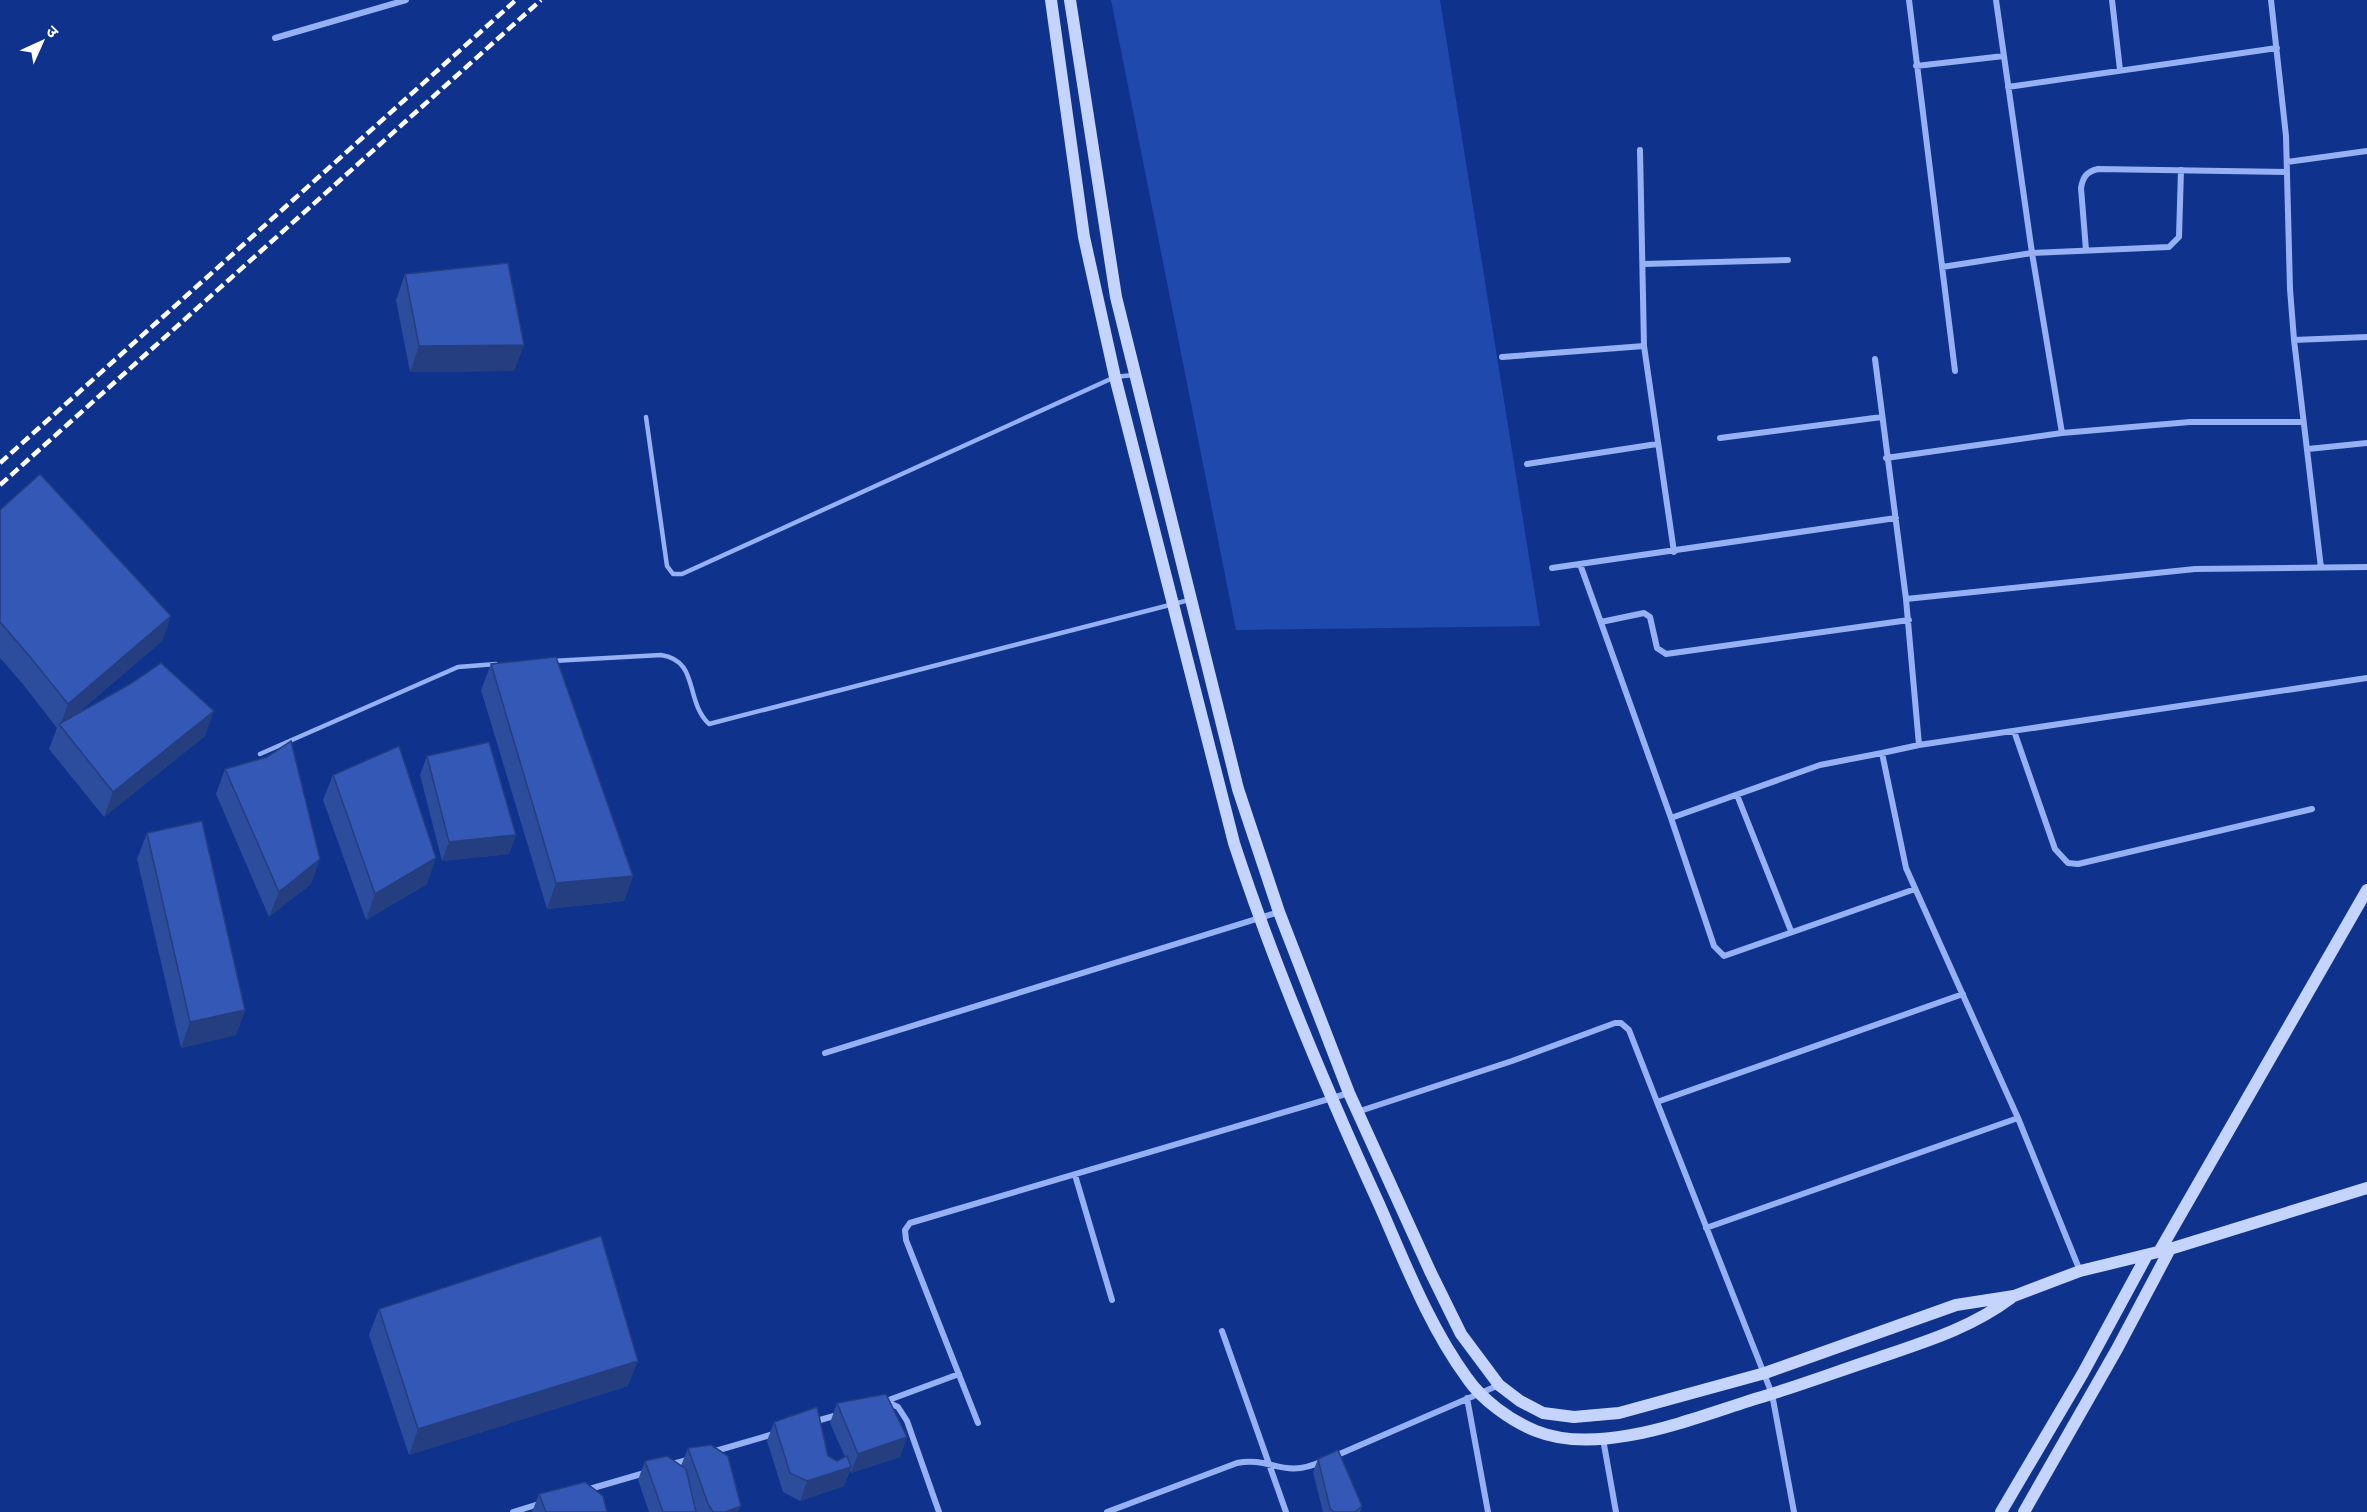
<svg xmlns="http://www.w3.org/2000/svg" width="2367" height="1512" font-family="'Noto Sans','Noto Sans Devanagari',sans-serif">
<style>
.green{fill:#2049ad}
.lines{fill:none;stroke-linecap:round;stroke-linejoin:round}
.lane{stroke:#95b1f3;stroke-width:4.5}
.street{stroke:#95b1f3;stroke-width:6}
.secondary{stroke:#c4d4fd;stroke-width:12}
.rail{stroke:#fff;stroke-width:4.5;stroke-dasharray:10 4.5;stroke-linecap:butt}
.wall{fill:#2c4c9c}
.shaded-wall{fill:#243e7f}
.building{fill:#3358b5;stroke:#243e7f;stroke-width:1.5}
</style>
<rect width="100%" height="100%" fill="#0f328d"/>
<!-- green -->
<path class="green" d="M1111,0H1440L1540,626L1236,630Z"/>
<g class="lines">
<!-- lane -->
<path class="lane" d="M646,417L667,566L673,574H682L1115,377L1133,375
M552,661L661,655C700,661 684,700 709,724L1189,600
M260,754L458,667L496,664"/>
<!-- street -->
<path class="street" d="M1909,0L1955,371
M1996,0L2032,253L2062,433
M2112,0L2120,70
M2271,0L2286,136L2290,289L2294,340L2321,568
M275,38L406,0
M1916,66L2004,56
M2008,87L2277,48
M1640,150L1644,346L1674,552
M2287,162L2367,151
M2086,250L2081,188C2083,177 2086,172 2098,169L2287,172
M1643,264L1788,260
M1942,267L2032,253L2169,247L2179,237L2181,170
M2294,340L2367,337
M1502,357L1644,346
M1875,359L1906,599L1919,745
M1720,438L1882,417
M2308,449L2367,443
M1886,458L2062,433L2190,422H2302
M1527,464L1657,444
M1580,564L1671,818
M1552,568L1896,518
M1906,599L2195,569L2367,567
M1601,622L1644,613L1650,617L1657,648L1666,654L1909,620
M2014,731L2055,849L2068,863L2078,864L2312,809
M1882,753L1820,765L1671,818L1714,946L1724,956L1915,889
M1737,795L1791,931
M825,1053L1279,912
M1657,1102L1772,1394L1794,1512
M1357,1112L1512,1061L1615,1023H1621L1629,1030L1657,1102L1963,994
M1075,1175L1112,1300
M1706,1228L2018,1118
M2080,1271L2018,1118L1906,868L1882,753L1919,745L2367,678
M1222,1331L1286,1512
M1467,1398L1488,1512
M885,1401L898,1407L907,1421L939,1512
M886,1401L959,1374
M813,1422L841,1414
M978,1423L906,1240L905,1230L910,1223L1349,1093
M1603,1439L1616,1512
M712,1452L777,1433
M1335,1456L1499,1385
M669,1465L691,1459
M586,1490L648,1472
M513,1512L542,1503
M1107,1512L1237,1463C1272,1456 1282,1480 1323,1461"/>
<!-- secondary -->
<path class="secondary" d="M1051,0L1084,237L1115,377L1234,843C1274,966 1325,1086 1379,1204C1405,1263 1429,1326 1467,1378C1482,1400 1511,1421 1536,1431C1603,1458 1700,1415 1765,1396C1801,1385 1836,1372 1872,1360C1921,1343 1968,1330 2011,1298
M1070,0L1116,297L1238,789L1279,912L1349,1093L1430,1271L1461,1334L1499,1385L1520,1401L1543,1413L1574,1417L1619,1413L1765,1373L1956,1305L2014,1296L2080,1271L2170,1249L2367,1188
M2159,1252L2367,890
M2001,1512L2083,1373L2147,1255
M2024,1512L2117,1349L2170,1249"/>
<!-- rail -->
<path class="rail" d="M0,463L516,0
M0,485L541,0"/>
</g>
<!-- wall -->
<path class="wall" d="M405,274L514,371L410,372L396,300Z
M0,510L171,616L162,641L78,713L205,736L104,817L49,749L57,728L22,683L0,658Z
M491,664L633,876L624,901L547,909L481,690Z
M427,756L516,835L509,854L442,861L420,775Z
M225,769L311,884L269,917L216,794Z
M333,775L427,884L366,920L323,800Z
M147,833L245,1010L236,1035L181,1048L137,859Z
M379,1309L628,1386L409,1455L369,1335Z
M837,1403L907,1437L900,1457L851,1473L850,1470L844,1486L800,1501L783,1492L767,1441L774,1422L837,1461L845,1457L830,1423Z
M688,1448L738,1512H649L638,1480L645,1461L681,1466Z
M1318,1459L1362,1506L1360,1512H1323L1313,1472Z
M539,1494L607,1512H532Z"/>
<!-- shaded-wall -->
<path class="shaded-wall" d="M524,345L514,371L410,372L419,346Z
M171,616L162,641L61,727L60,726L68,704Z
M214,711L205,736L104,817L113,792Z
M516,835L509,854L442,861L449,842Z
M436,858L427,884L366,920L375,894Z
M320,859L311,884L269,917L279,892Z
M633,876L624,901L547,909L556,883Z
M245,1010L236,1035L181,1048L190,1022Z
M638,1361L628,1386L409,1455L418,1429Z
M907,1437L900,1457L851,1473L858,1454Z
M851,1467L844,1486L800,1501L807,1481Z
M741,1506L738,1512H725Z"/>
<!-- building -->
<path class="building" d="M508,263L524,345L419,346L405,274Z
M40,474L171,616L68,704L31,658L0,622V510Z
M556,657L633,876L556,883L491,664Z
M161,663L214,711L113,792L59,724L130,684Z
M291,741L320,859L279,892L225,769L267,757Z
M489,742L516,835L449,842L427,756Z
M399,746L436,858L375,894L333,775Z
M202,821L245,1010L190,1022L147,833Z
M601,1236L638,1361L418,1429L379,1309Z
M886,1394L907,1437L858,1454L837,1403Z
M817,1407L828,1456L837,1461L847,1456L851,1467L807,1481L790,1473L774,1422Z
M711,1445L728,1456L741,1506L725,1512H713L708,1504L688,1448Z
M1338,1450L1362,1506L1355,1512H1334L1330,1508L1318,1459Z
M667,1456L686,1469L696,1512H663L645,1461Z
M585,1482L603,1496L607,1512H546L539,1494Z"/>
<!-- north arrow -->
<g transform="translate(42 42) rotate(45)" stroke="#0f328d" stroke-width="4.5" paint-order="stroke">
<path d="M0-4.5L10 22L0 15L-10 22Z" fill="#ffffff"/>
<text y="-9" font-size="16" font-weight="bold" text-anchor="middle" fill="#ffffff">उ</text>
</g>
</svg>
